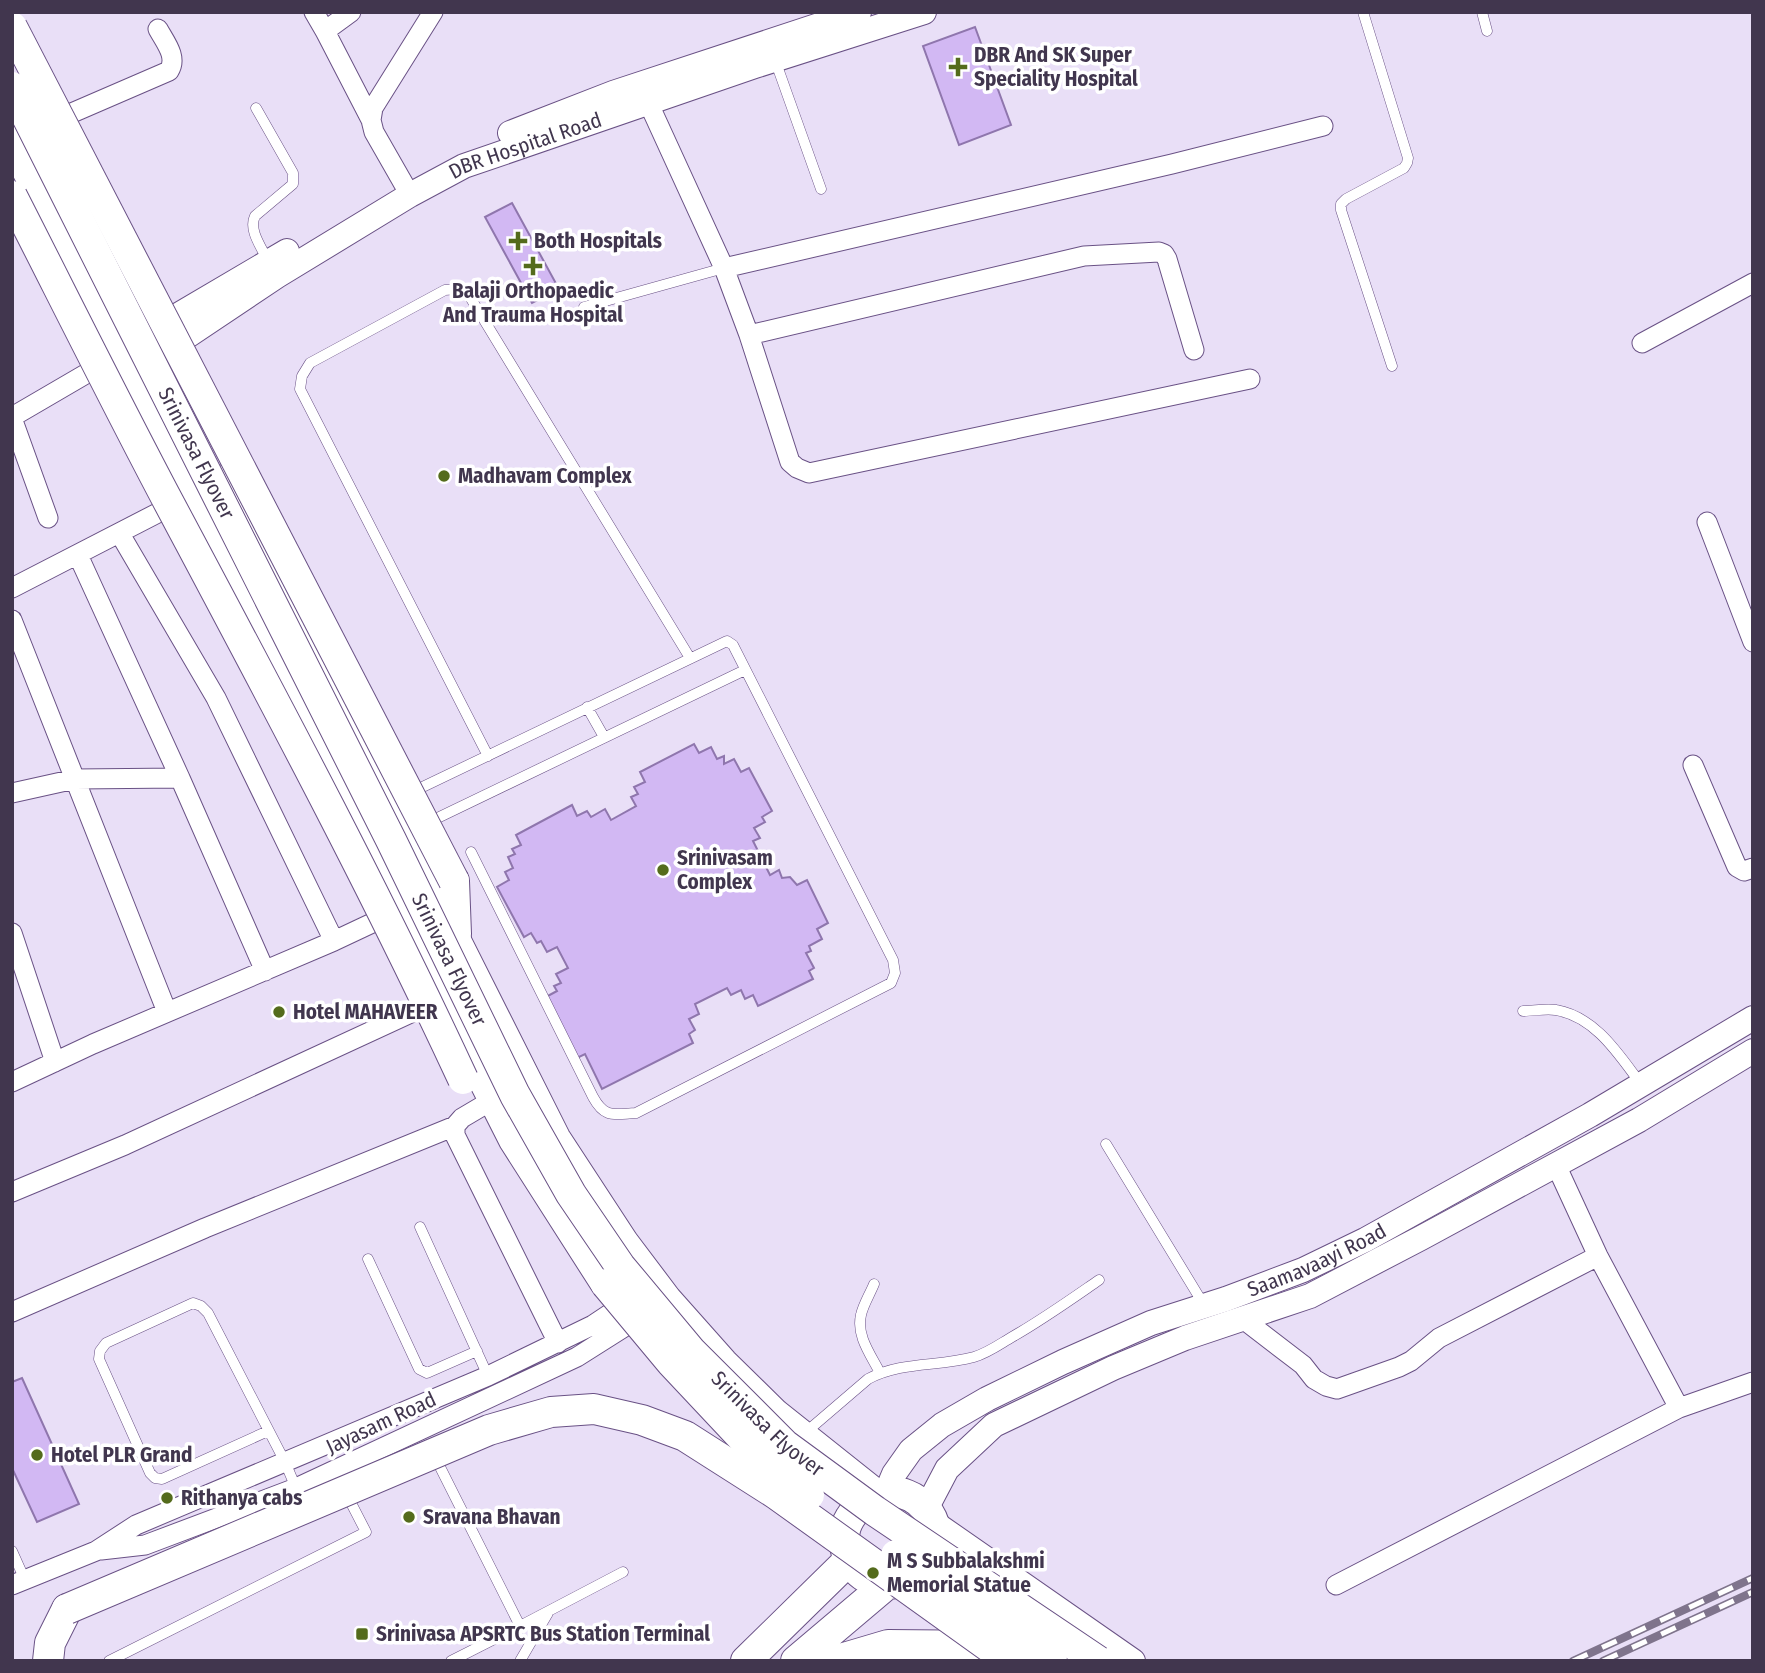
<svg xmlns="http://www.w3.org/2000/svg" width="1765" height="1673" font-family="'Fira Sans Condensed',sans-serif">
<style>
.building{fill:#d2b8f3;stroke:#8f76ad;stroke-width:2}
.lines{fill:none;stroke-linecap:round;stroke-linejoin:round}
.service-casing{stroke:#695185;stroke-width:11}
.minor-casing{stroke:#695185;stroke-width:21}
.tertiary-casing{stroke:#695185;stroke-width:26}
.primary-casing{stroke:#695185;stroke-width:32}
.service{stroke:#fff;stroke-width:10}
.minor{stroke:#fff;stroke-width:19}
.tertiary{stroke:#fff;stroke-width:24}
.primary{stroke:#fff;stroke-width:30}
.rail-casing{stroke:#7f748c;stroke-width:8}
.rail{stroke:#fff;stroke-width:5;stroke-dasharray:16;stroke-linecap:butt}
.primary-bridge-casing{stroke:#695185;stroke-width:32;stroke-linecap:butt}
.primary-bridge{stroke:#fff;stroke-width:30}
.poi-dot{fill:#546b1c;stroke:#fff;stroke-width:2.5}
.labels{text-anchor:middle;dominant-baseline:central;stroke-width:7;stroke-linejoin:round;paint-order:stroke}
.poi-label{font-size:21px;font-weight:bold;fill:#41364e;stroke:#fff;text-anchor:start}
.street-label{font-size:21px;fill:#41364e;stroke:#fff}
</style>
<rect width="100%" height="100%" fill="#e9dff7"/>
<!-- building -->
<path class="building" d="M975,27L1011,125L959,145L923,46Z
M512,203L559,289L532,303L485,217Z
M694,744L699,753L711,747L717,759L724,756V764L734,759L741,772L749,768L772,811L762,817L765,822L754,828L760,838L753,841L770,875L779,870L782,878L790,877L797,885L807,880L828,923L817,929L822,939L809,946L811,951L806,953L814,968L809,971L813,979L758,1006L753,995L745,999L741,990L731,995L727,988L695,1004L699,1014L689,1019L695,1030L689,1034L693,1043L602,1089L585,1054L575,1059L544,998L557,991L554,986L561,983L556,974L568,968L557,947L547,952L541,941L537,943L531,933L524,937L497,887L509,880L505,872L513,868L508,857L515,854L512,849L521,845L516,835L572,805L577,816L587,811L591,817L605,809L611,820L636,806L631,797L638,794L634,787L645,782L640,772Z
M22,1378L79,1504L37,1522L12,1468V1382Z"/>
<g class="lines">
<!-- service casing -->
<g class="service-casing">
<path id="service" d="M1363,12L1408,158L1407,163L1404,168L1346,199L1341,204V210L1392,366
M1482,12L1487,31
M775,60L821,189
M256,108L293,173V184L255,216C248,230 262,248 268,261
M584,307L724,268
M587,707L604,737
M488,756L300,389L302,376L310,363L445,290L457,289L470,297L690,658
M410,793L727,641L733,645L893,960L895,973L891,983L636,1113C614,1114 605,1119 593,1097L471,852
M427,823L745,670
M1523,1011C1534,1011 1546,1008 1556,1010C1596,1017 1619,1055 1641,1084
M1106,1144L1204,1305
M420,1227L488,1376
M368,1259L419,1369L427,1373L477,1351
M874,1284C870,1294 863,1305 861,1315C856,1336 871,1355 880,1373
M268,1431L162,1479L155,1478L150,1473L99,1359L100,1351L106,1343L193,1303L201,1306L208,1313L285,1462L296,1488
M805,1433L868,1379C902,1361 938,1367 974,1357C988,1353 1000,1344 1012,1337C1042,1320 1070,1300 1099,1280
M435,1457L520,1626L451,1661
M12,1551L25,1580
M520,1626L623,1572
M109,1661L366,1532L349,1499L353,1497
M520,1661L548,1613"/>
</g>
<!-- minor casing -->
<g class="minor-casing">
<path id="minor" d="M314,12L325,31
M351,12L325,31L371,120
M648,102L724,268L749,335L790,462L797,468L809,473L1250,379
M51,122L169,71C178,57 165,42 158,29
M410,195L374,132L371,120L373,108L433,12
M724,268L1172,164L1323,126
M749,335L1084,256L1159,252L1164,254L1167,259L1194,350
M1642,343L1753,283
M12,417L108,361
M12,418L48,518
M1707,522L1753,642
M120,534L216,698L334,941
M12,588L179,502
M12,620L167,1012
M1693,765L1737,867L1744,871L1753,868
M180,778L265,971
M12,793L75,779L180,778L78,555
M12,933L55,1062
M12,1082L93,1044L334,941L385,917
M484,1105L462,1118L455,1126V1135L558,1343
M1556,1165L1598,1256L1679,1408
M12,1192L125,1145L428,1005
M12,1312L205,1228L455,1126
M1243,1319L1303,1365L1314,1379L1326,1386L1337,1389L1399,1367L1411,1361L1439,1338L1598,1256
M101,1550L145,1545L296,1488L577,1357L626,1326L644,1312
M12,1585L96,1551L136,1525L488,1376L593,1325L614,1311L631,1296
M1336,1585L1679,1408L1753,1382"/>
</g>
<!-- tertiary casing -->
<g class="tertiary-casing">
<g id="tertiary">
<path d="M510,133L613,93L859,12"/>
<path d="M124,273L165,360"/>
<path d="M151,331L287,251"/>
<path id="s1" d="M162,353L277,276L410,195L464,166L755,66L924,12"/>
<path d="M224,477L326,668L405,833L558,1137L626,1241L669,1298L725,1361L777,1412L880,1494"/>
<path id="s2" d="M886,1493L894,1474L911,1450L942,1425L987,1399L1063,1362L1151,1323L1226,1299L1303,1270L1365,1240L1590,1115L1753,1018"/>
<path d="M926,1509L947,1469L994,1425L1113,1368L1185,1338L1310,1296L1421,1238L1639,1120L1753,1051"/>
<path d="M933,1522L1133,1661"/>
</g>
</g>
<!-- primary casing -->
<g class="primary-casing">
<path id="primary" d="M12,141L122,354L193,498L402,912L441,996L514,1140L606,1284
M454,881L456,934
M48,1661L50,1643L67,1609
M746,1661L850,1559
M796,1661L887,1584C898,1583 908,1582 917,1576C938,1561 942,1529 926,1509C904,1482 867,1490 850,1518C837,1538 847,1566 867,1578C872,1582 881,1583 887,1584
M834,1661L888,1645L1000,1646"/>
</g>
<!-- service -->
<use href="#service" class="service"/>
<!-- minor -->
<use href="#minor" class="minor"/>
<!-- tertiary -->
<use href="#tertiary" class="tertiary"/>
<!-- primary -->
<use href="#primary" class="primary"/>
<!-- rail casing -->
<g class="rail-casing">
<path id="rail" d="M1573,1661L1753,1578
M1603,1661L1753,1592"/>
</g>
<!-- rail -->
<use href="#rail" class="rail"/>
<!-- primary-bridge casing -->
<g class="primary-bridge-casing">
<g id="primary-bridge">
<path d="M12,27L454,881"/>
<path id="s3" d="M12,87L391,840L515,1095L571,1194L620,1266L691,1351L785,1445L875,1511L1098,1661"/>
<path d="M12,196C64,298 115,401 169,503C270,693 372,883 463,1079"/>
<path d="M606,1284L671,1362L764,1461L809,1495"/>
<path d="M896,1555L1052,1661"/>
<path d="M67,1609L489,1430L551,1412L594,1409L642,1420L685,1436L776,1494L1009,1661"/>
</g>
</g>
<!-- primary-bridge -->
<use href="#primary-bridge" class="primary-bridge"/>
</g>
<!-- markers -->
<g class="poi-dot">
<path d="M954.5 56.5h7v7h7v7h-7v7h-7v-7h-7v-7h7z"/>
<path d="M514.5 230.5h7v7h7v7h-7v7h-7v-7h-7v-7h7z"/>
<path d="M529.5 255.5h7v7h7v7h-7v7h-7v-7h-7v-7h7z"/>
<circle cx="444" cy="476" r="7"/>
<circle cx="663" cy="870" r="7"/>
<circle cx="279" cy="1012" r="7"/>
<circle cx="37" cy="1455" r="7"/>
<circle cx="167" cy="1498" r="7"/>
<circle cx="409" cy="1517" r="7"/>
<circle cx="873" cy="1573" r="7"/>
<rect x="355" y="1627" width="14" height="14" rx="3.5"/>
</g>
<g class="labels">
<!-- poi labels -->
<g class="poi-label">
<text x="974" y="55">DBR And SK Super<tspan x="974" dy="24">Speciality Hospital</tspan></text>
<text x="534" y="241">Both Hospitals</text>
<text x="533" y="291" text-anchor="middle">Balaji Orthopaedic<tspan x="533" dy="24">And Trauma Hospital</tspan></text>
<text x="458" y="476">Madhavam Complex</text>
<text x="677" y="858">Srinivasam<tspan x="677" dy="24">Complex</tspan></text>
<text x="293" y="1012">Hotel MAHAVEER</text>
<text x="51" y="1455">Hotel PLR Grand</text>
<text x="181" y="1498">Rithanya cabs</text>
<text x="423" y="1517">Sravana Bhavan</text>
<text x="887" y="1561">M S Subbalakshmi<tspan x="887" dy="24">Memorial Statue</tspan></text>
<text x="376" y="1634">Srinivasa APSRTC Bus Station Terminal</text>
</g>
<!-- street labels -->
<g class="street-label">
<text stroke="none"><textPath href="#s1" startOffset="420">DBR Hospital Road</textPath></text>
<text stroke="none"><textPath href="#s3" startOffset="410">Srinivasa Flyover</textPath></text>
<text stroke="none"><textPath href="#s3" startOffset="976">Srinivasa Flyover</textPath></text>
<text stroke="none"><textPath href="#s2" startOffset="500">Saamavaayi Road</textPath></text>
<text stroke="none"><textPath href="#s3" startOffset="1544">Srinivasa Flyover</textPath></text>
<text transform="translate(381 1423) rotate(-25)">Jayasam Road</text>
</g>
</g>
<!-- border -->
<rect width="1765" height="1673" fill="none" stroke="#41364e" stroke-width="28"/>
</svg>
